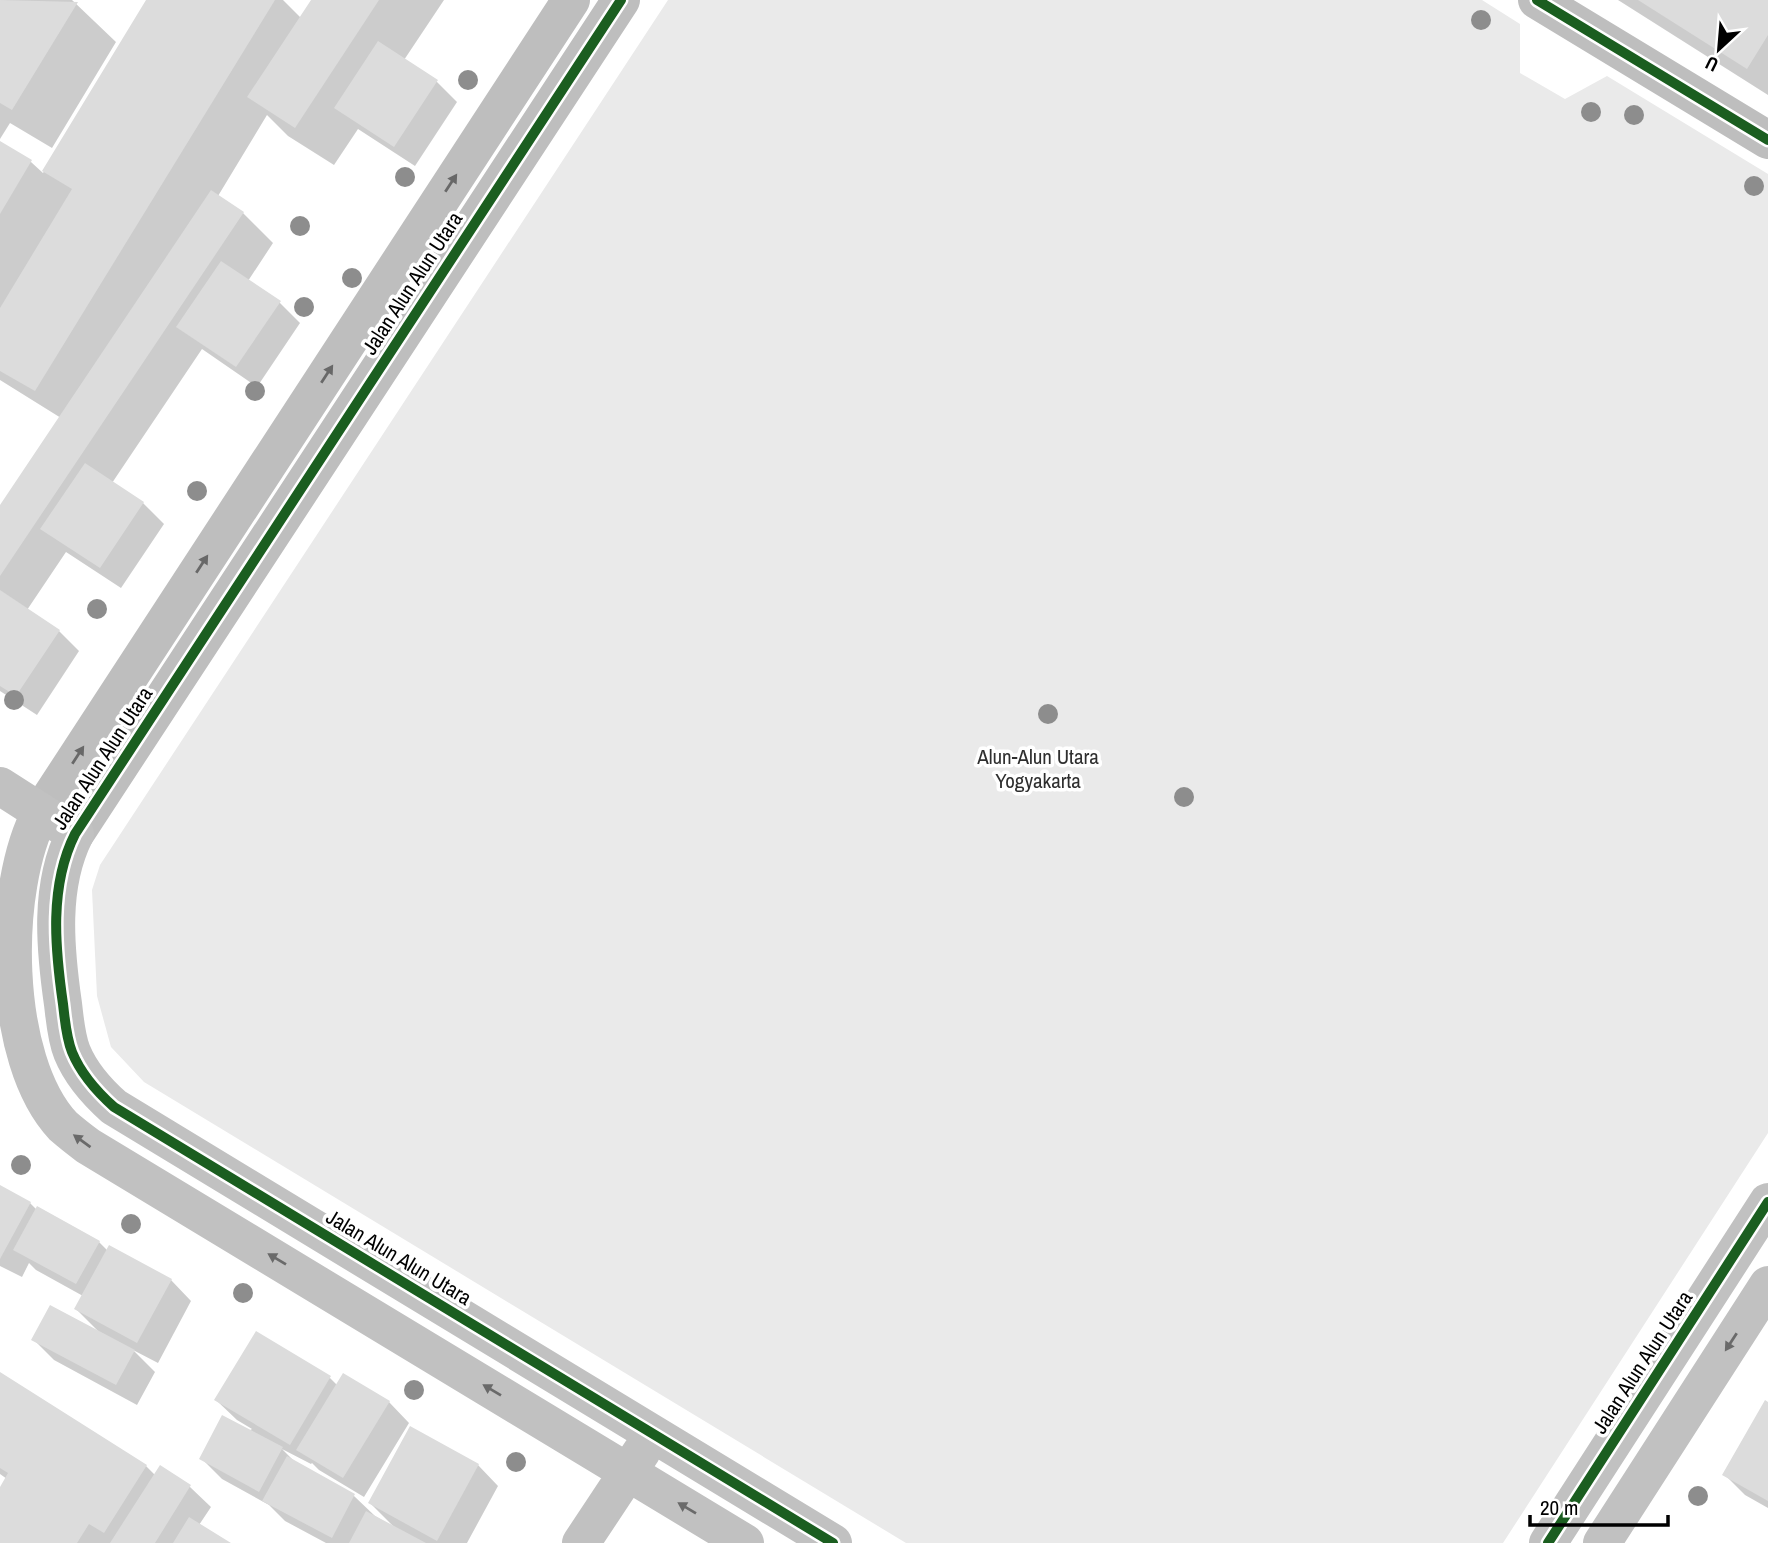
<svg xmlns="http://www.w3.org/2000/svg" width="1768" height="1543" font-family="'Archivo Narrow',sans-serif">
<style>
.green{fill:#eaeaea}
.shadow{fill:#0003}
.building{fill:#dcdcdc}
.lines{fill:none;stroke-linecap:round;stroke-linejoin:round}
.street{stroke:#bebebe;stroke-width:38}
.secondary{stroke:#c1c1c1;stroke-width:38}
.cycleway-casing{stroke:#fff;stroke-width:15}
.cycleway{stroke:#1b5e20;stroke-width:10}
.tree{fill:#8d8d8d}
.oneway{fill:#686868}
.oneway2{fill:#6a6a6a}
.labels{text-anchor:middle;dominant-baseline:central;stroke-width:7;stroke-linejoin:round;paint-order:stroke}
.street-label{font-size:21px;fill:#000;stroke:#fff}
.park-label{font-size:21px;fill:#2f2f2f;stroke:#fff}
</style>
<rect width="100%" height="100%" fill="#fff"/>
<!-- green -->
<path class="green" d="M668,0H1482L1520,24V73L1565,99L1607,76L1768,174V1133L1503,1543H906L144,1082L111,1047L97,996L92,890L100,865Z"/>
<!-- shadow -->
<path class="shadow" d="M0,0H72L116,42L52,148L10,123L0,139Z
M148,0H283L301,18L313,0H444L404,60L437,82L457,102L415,166L358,129L334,165L288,136L267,115L218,196L243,213L273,243L248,281L279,302L300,323L257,387L202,349L112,483L143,503L164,524L121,588L66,552L27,610L59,631L79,651L37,715L0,691V508L61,418L0,380V143L31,162L43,173Z
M1618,0H1768V95Z
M0,1187L30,1203L37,1210L99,1242L108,1251L171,1280L191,1301L158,1363L133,1350L155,1372L137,1405L54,1360L33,1339L98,1331L76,1309L83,1296L36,1270L29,1263L22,1277L0,1266Z
M0,1374L146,1466L155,1475L160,1467L190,1487L211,1507L199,1525L228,1543H0V1490L7,1479L0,1474Z
M330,1378L338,1386L389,1402L409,1423L364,1497L319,1470L312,1463L311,1464L282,1449L298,1465L354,1496L375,1516L395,1528L370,1503L478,1465L498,1486L467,1543H326L285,1521L269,1505L222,1479L201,1458L252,1429L237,1420L216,1400Z
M1768,1404V1508L1745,1495L1725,1475Z"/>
<!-- building -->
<path class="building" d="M0,0L78,2L12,110L0,103Z
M146,0H275L35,391L0,371V308L72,189L42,171Z
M311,0H379L295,128L247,97Z
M1638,0H1768V35L1747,69Z
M378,41L438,80L394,147L334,108Z
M0,141L32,160L0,214Z
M211,190L244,212L0,576V505Z
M221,261L281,301L236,367L176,327Z
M85,463L144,502L100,568L40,529Z
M0,590L60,630L16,696L0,686Z
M0,1185L31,1202L0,1259Z
M37,1206L100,1241L76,1284L13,1250Z
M109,1245L172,1279L137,1343L74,1309Z
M50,1305L135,1350L116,1385L31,1340Z
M256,1331L331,1376L290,1445L214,1400Z
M0,1372L147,1465L104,1533L89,1524L77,1543H0V1487L8,1473L0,1468Z
M343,1373L390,1401L343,1478L296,1450Z
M1765,1400L1768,1402V1501L1722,1475Z
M222,1415L283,1447L259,1492L199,1459Z
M410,1426L479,1464L437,1541L368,1503Z
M287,1456L355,1494L332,1538L262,1501Z
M160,1465L191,1485L155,1543H110Z
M366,1511L426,1543H349Z
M189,1517L231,1543H173Z"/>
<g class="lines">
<!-- street -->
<path class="street" d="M1537,0L1768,140
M41,812L571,0
M75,834L621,0"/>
<!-- secondary -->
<path class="secondary" d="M0,786L75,834C49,886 55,948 63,1004C65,1020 66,1037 72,1052C81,1074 96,1091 114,1107L833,1543
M41,812C0,888 1,1060 63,1126C71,1133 80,1140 88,1146L745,1543
M581,1543L642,1451
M1548,1543L1768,1202
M1602,1543L1768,1285"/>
<!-- cycleway casing -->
<g class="cycleway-casing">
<path id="cycleway" d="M621,0L75,834C49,886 55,948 63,1004C65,1020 66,1037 72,1052C81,1074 96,1091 114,1107L833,1543
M1537,0L1768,140
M1548,1543L1768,1202"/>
</g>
<!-- cycleway -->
<use href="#cycleway" class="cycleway"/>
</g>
<!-- trees -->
<g class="tree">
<circle cx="1481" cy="20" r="10"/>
<circle cx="468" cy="80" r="10"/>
<circle cx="1591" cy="112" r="10"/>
<circle cx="1634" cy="115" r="10"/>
<circle cx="405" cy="177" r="10"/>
<circle cx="1754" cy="186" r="10"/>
<circle cx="300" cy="226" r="10"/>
<circle cx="352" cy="278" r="10"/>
<circle cx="304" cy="307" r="10"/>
<circle cx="255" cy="391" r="10"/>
<circle cx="197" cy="491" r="10"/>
<circle cx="97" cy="609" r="10"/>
<circle cx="14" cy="700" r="10"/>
<circle cx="1048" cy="714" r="10"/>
<circle cx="1184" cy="797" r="10"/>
<circle cx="21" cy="1165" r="10"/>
<circle cx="131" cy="1224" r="10"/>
<circle cx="243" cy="1293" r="10"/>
<circle cx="414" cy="1390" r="10"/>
<circle cx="516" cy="1462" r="10"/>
<circle cx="1698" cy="1496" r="10"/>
</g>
<!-- one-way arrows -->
<defs><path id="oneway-solid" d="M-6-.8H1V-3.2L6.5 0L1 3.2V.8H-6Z" transform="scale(1.75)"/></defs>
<g class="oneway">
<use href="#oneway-solid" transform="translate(451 183) rotate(-57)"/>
<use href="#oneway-solid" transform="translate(327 374) rotate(-57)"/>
<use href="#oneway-solid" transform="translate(202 564) rotate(-57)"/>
<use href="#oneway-solid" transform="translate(78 755) rotate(-57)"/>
</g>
<g class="oneway2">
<use href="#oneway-solid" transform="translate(82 1141) rotate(-144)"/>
<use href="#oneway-solid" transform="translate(277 1259) rotate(-149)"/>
<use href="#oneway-solid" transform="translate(1731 1342) rotate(123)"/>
<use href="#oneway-solid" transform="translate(492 1390) rotate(-149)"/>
<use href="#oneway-solid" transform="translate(687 1508) rotate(-149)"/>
</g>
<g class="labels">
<!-- street labels -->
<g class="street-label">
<text transform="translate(412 283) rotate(-57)">Jalan Alun Alun Utara</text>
<text transform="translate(102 758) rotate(-57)">Jalan Alun Alun Utara</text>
<text transform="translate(399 1257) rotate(31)">Jalan Alun Alun Utara</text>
<text transform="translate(1642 1362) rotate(-57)">Jalan Alun Alun Utara</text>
</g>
<!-- park labels -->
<g class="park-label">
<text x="1038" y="756">Alun-Alun Utara<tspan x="1038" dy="24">Yogyakarta</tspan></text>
</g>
</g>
<!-- north arrow -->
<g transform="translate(1719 49) rotate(206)" stroke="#ffffff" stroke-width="5" paint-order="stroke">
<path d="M0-5L12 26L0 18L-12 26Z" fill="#000000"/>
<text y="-10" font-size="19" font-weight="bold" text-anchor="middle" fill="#000000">U</text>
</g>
<!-- scale -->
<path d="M1530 1515v10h138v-10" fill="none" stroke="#000000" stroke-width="3.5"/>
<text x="1540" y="1515" font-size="21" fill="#000000" stroke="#ffffff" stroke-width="5" paint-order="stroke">20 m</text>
</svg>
